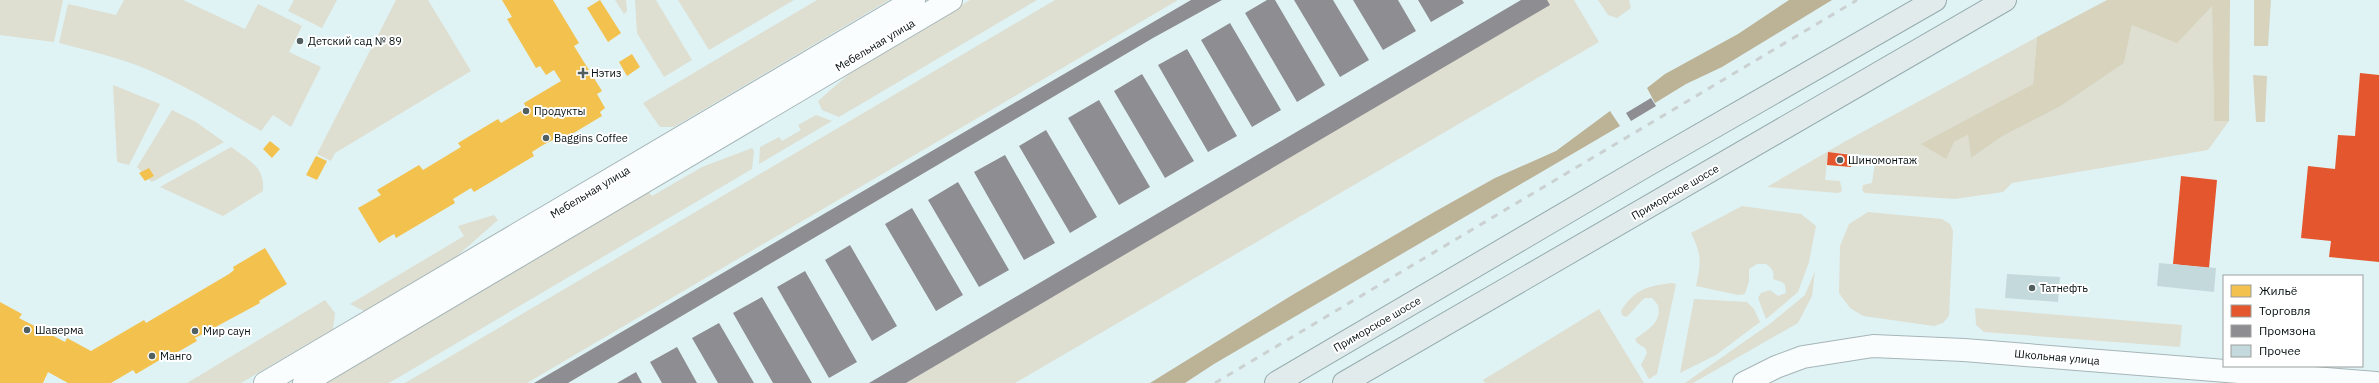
<svg xmlns="http://www.w3.org/2000/svg" width="2379" height="383" font-family="'IBM Plex Sans',sans-serif">
<style>
.green{fill:#deded1}
.forest{fill:#d7d3bd}
.water{fill:#bcb296}
.homes{fill:#f2c14e}
.shops{fill:#e4572e}
.industry{fill:#8d8d92}
.building{fill:#c4d9db}
.lines{fill:none;stroke-linecap:round;stroke-linejoin:round}
.tertiary-casing{stroke:#a6b5b7;stroke-width:24}
.primary-casing{stroke:#95abae;stroke-width:24}
.tertiary{stroke:#fafdfe;stroke-width:22}
.primary{stroke:#e1ebec;stroke-width:22}
.rail{stroke:#cbd0d1;stroke-width:3;stroke-dasharray:7 7;stroke-linecap:butt}
.poi-dot{fill:#515f60;stroke:#fff;stroke-width:1.5}
.labels{text-anchor:middle;dominant-baseline:central;stroke-width:4;stroke-linejoin:round;paint-order:stroke}
.poi-label{font-size:11px;fill:#040f10;stroke:#fff;text-anchor:start}
.street-label{font-size:11px;fill:#040f10;stroke:#fff}
</style>
<rect width="100%" height="100%" fill="#dff3f5"/>
<!-- green -->
<path class="green" d="M0,0H63L54,42L0,35Z
M124,0H183L245,29L258,4L302,26L289,52L321,67L291,127L273,115L261,131C222,108 182,83 139,66C113,56 86,50 59,43L68,4L116,15Z
M294,0H337L322,28L288,11Z
M396,0H428L471,71L335,153L331,161L317,154Z
M615,0H626L627,11L624,14Z
M635,0H656L692,60L664,77L637,33Z
M678,0H794L709,50Z
M817,0H889L674,127H660L643,103Z
M970,0H1037L839,117L822,110L818,101L858,66Z
M1055,0H1178L527,383H405Z
M1547,0H1574L1599,42L1015,383H906Z
M1598,0H1629L1631,8L1617,18L1608,15Z
M2212,5L2214,121H2229L2208,150L2012,183L2003,192L1955,199L1865,193L1862,190L1863,185L1872,183L1876,156L1828,152L1825,180L1840,181L1842,191L1838,193L1767,187L1844,142L2037,37L2033,84L1922,144L1954,142L1968,135L1971,158L2001,137L2061,106L2124,63L2132,25Z
M113,85L160,104L129,165L117,162Z
M172,110L196,122L224,142L152,182L148,179L149,169L142,172L137,167Z
M816,115L832,121L759,164L760,147L779,137L782,141L801,130L798,125Z
M231,147C248,160 265,166 263,191L223,216L160,187Z
M752,148L754,151L752,169L389,383H327L648,191L652,196L702,167Z
M1742,206L1801,214L1816,226L1809,262L1798,292L1766,319L1758,298L1761,293L1770,290L1778,296L1786,293L1785,285L1782,282L1773,279C1775,272 1772,268 1766,264H1757L1749,269V281L1745,294L1738,295L1696,286C1701,262 1702,255 1691,233Z
M1868,212L1942,219L1950,224L1953,231L1949,316L1943,323L1934,326L1863,316L1850,308L1839,293L1840,246L1849,224Z
M494,215L498,220L457,256L364,311L350,304L464,236L458,226Z
M1815,271L1812,296L1798,323L1693,383H1685L1771,323L1805,295Z
M1672,283L1676,284L1657,374L1649,379L1641,365L1647,353L1645,348L1637,343L1635,339C1648,329 1662,323 1658,305L1652,298H1645C1637,304 1634,311 1626,317L1622,315L1621,311C1635,289 1647,286 1672,283Z
M1694,299L1747,302L1754,309L1760,322L1716,355L1680,373Z
M325,300L335,313L333,329L241,383H187Z
M1975,308L2182,325L2180,347L1984,332L1976,325Z
M1599,309L1644,383H1485L1483,380Z"/>
<!-- forest -->
<path class="forest" d="M2107,0H2230L2229,121H2214L2212,6L2177,43L2132,25L2124,63L2061,106L2001,137L1971,158L1968,135L1954,142L1946,159L1921,144L2033,84L2037,37Z
M2254,0H2271L2268,46H2254Z
M2253,75L2267,76L2265,122H2256Z"/>
<!-- water -->
<path class="water" d="M1789,0H1832L1722,67L1686,84L1655,103L1647,88L1665,74L1738,34Z
M1610,111L1620,126L1214,364L1185,383H1150L1294,294L1436,211L1495,178L1556,151Z"/>
<!-- homes -->
<path class="homes" d="M502,0H553L579,43L574,46L602,91L597,94L605,108L600,112L602,116L557,143L555,139L543,145L532,152L534,156L474,192L471,188L453,199L455,203L396,238L394,234L379,243L358,208L381,195L377,190L419,165L423,170L461,147L458,143L498,119L501,123L526,108L524,103L561,81L554,70L546,75L540,66L536,68L507,19L512,17Z
M600,0L621,33L608,42L587,8Z
M632,54L640,67L627,76L619,62Z
M270,141L280,149L272,158L263,149Z
M316,156L327,161L317,180L306,175Z
M149,168L154,176L145,181L139,173Z
M265,248L287,284L259,301L260,303L195,338L197,341L164,360L163,358L136,374L133,370L111,383H68L48,372L43,383H0V302L22,314L19,318L65,342L67,338L91,351L144,320L146,323L229,274L234,270L233,267Z"/>
<!-- shops -->
<path class="shops" d="M2360,73L2379,75V262L2329,257L2331,241L2301,238L2308,166L2335,169L2338,135L2355,136Z
M1828,152L1852,155L1851,167L1827,165Z
M2181,176L2217,180L2209,268L2173,264Z"/>
<!-- industry -->
<path class="industry" d="M1191,0H1222L1153,38L568,383H534Z
M1267,0H1275L1325,85L1297,102L1245,13Z
M1294,0H1333L1369,60L1340,77Z
M1353,0H1398L1416,31L1383,50Z
M1418,0H1462L1464,3L1431,22Z
M1521,0H1547L1550,5L906,383H869Z
M1230,23L1281,110L1252,127L1201,40Z
M1187,49L1237,136L1208,152L1158,65Z
M1142,74L1194,161L1165,178L1114,91Z
M1651,98L1656,106L1631,121L1626,113Z
M1099,100L1150,187L1119,205L1068,118Z
M1046,130L1097,217L1070,233L1019,146Z
M1005,155L1055,243L1024,260L974,172Z
M958,182L1009,270L979,287L928,200Z
M912,208L963,295L936,311L885,224Z
M850,245L897,326L872,341L825,260Z
M805,271L857,362L829,378L777,287Z
M762,297L812,383H773L733,313Z
M719,323L754,383H718L692,338Z
M677,347L697,383H662L650,362Z
M636,372L642,383H617Z"/>
<!-- building -->
<path class="building" d="M2159,263L2216,268L2214,292L2157,286Z
M2007,274L2060,277L2058,302L2005,298Z"/>
<g class="lines">
<!-- tertiary casing -->
<g class="tertiary-casing">
<path id="tertiary" d="M265,383L914,0
M304,383L951,0
M1744,383L1776,367L1803,357L1873,346L1964,350L2376,383"/>
</g>
<!-- primary casing -->
<g class="primary-casing">
<path id="primary" d="M1276,383L1644,167L1935,0
M1344,383L2005,0"/>
</g>
<!-- tertiary -->
<use href="#tertiary" class="tertiary"/>
<!-- primary -->
<use href="#primary" class="primary"/>
<!-- rail -->
<path class="rail" d="M1215,383L1857,0"/>
</g>
<!-- markers -->
<g class="poi-dot">
<circle cx="300" cy="41" r="4"/>
<path d="M581 67h4v4h4v4h-4v4h-4v-4h-4v-4h4z"/>
<circle cx="526" cy="111" r="4"/>
<circle cx="546" cy="138" r="4"/>
<circle cx="1840" cy="160" r="4"/>
<circle cx="2032" cy="288" r="4"/>
<circle cx="27" cy="330" r="4"/>
<circle cx="195" cy="331" r="4"/>
<circle cx="152" cy="356" r="4"/>
</g>
<g class="labels">
<!-- poi labels -->
<g class="poi-label">
<text x="308" y="41">Детский сад № 89</text>
<text x="591" y="73">Нэтиз</text>
<text x="534" y="111">Продукты</text>
<text x="554" y="138">Baggins Coffee</text>
<text x="1848" y="160">Шиномонтаж</text>
<text x="2040" y="288">Татнефть</text>
<text x="35" y="330">Шаверма</text>
<text x="203" y="331">Мир саун</text>
<text x="160" y="356">Манго</text>
</g>
<!-- street labels -->
<g class="street-label">
<text transform="translate(875 45) rotate(-31)">Мебельная улица</text>
<text transform="translate(590 192) rotate(-31)">Мебельная улица</text>
<text transform="translate(1675 192) rotate(-30)">Приморское шоссе</text>
<text transform="translate(1377 324) rotate(-30)">Приморское шоссе</text>
<text transform="translate(2057 357) rotate(5)">Школьная улица</text>
</g>
</g>
<!-- legend -->
<rect x="2223" y="275" width="140" height="92" fill="#ffffff" stroke="#9b9f9f"/>
<rect x="2231" y="285" width="20" height="12" fill="#f2c14e" stroke="#9b9f9f"/>
<text x="2259" y="295" font-size="12" fill="#040f10">Жильё</text>
<rect x="2231" y="305" width="20" height="12" fill="#e4572e" stroke="#9b9f9f"/>
<text x="2259" y="315" font-size="12" fill="#040f10">Торговля</text>
<rect x="2231" y="325" width="20" height="12" fill="#8d8d92" stroke="#9b9f9f"/>
<text x="2259" y="335" font-size="12" fill="#040f10">Промзона</text>
<rect x="2231" y="345" width="20" height="12" fill="#c4d9db" stroke="#9b9f9f"/>
<text x="2259" y="355" font-size="12" fill="#040f10">Прочее</text>
</svg>
